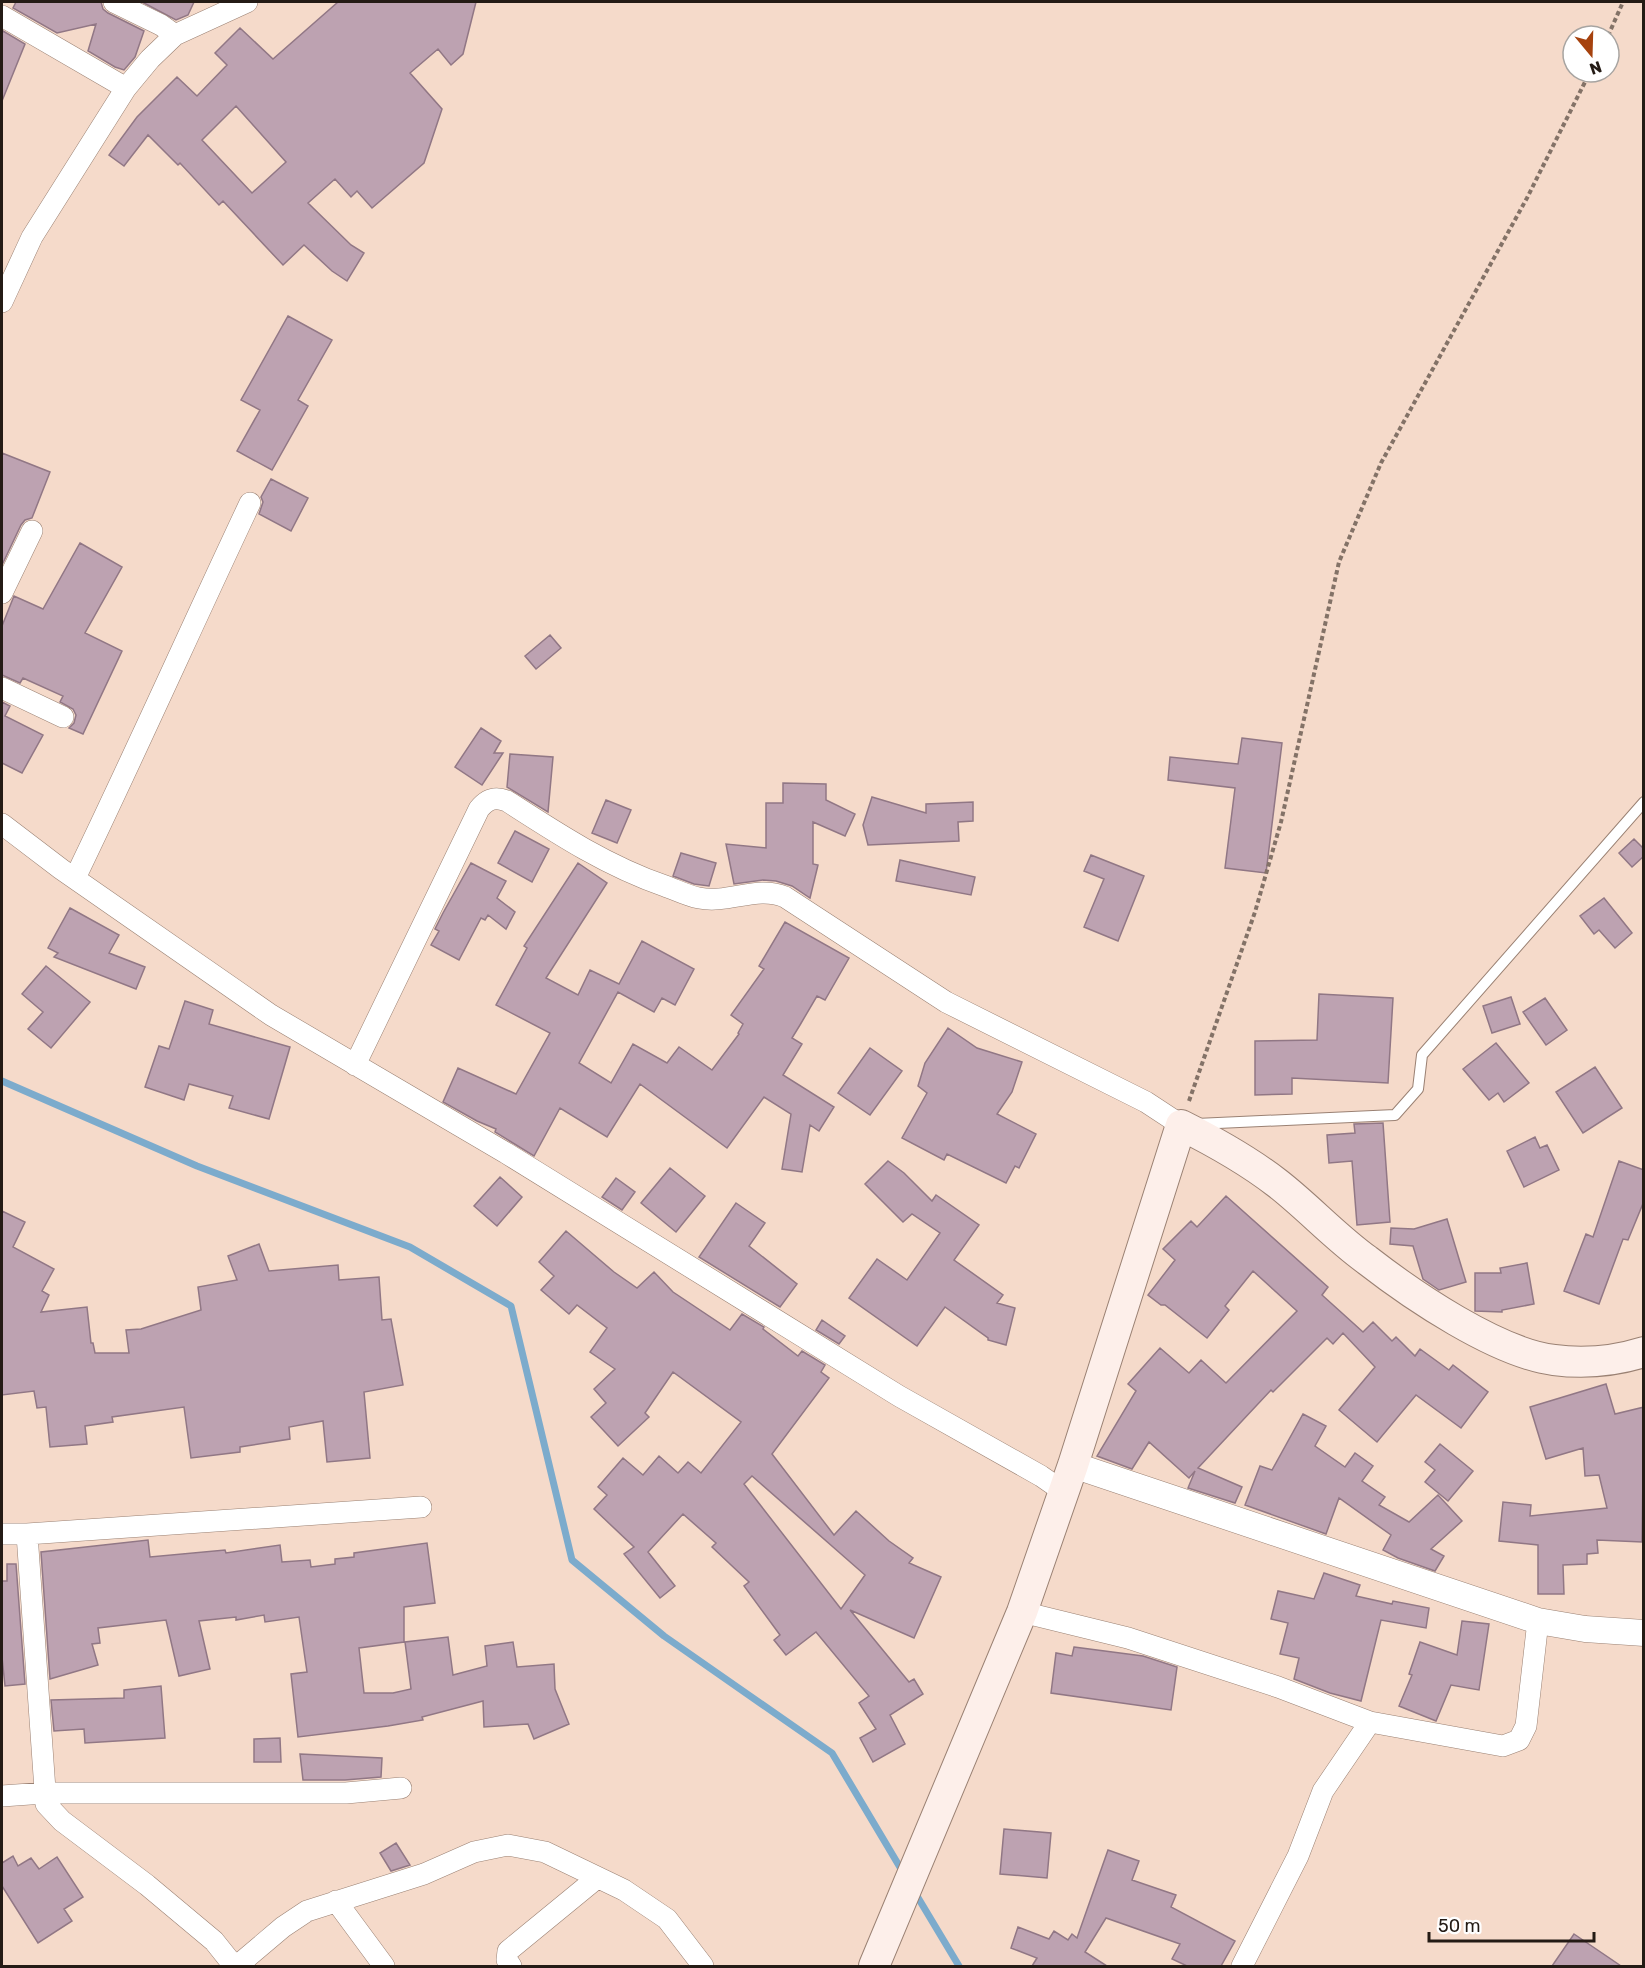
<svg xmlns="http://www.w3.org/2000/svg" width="1645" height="1968" font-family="Rubik,sans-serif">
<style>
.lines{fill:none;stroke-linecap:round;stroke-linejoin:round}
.stream{stroke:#7cabcc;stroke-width:7}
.building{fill:#bda2b1;stroke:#917785;stroke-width:1.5;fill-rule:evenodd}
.service-casing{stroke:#9a8173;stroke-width:12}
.minor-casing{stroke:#9a8173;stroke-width:22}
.tertiary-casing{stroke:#9a8173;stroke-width:27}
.secondary-casing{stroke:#9a8173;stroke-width:32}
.path{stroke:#837267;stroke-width:4;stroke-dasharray:4.5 3;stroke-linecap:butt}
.service{stroke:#fff;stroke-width:10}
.minor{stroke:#fff;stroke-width:21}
.tertiary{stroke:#fff;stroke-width:26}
.secondary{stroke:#fdefea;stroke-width:30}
</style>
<rect width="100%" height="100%" fill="#f5daca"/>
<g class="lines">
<!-- stream -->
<path class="stream" d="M2,1081L197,1166L410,1247L511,1306L572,1560L664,1636L832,1753L904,1874
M914,1891L959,1966"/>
</g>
<!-- building -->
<path class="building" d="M16,2H101L103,9L108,13L144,31L135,57L124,70L115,67L88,51L96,24L57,33L13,8Z
M142,2H194L188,15L176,20Z
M338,2H476L463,54L451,65L438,49L410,73L442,109L424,163L372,208L357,191L351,197L335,179L308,203L351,245L364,253L347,281L332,271L304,245L283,265L223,201L219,205L180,163L178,165L148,135L124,166L109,155L137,117L177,77L197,96L227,65L215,53L240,28L273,59ZM236,106L286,162L252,193L202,140Z
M3,31L25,44L2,101V34Z
M288,316L332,340L298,400L308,406L272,470L237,451L260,410L241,400Z
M2,453L50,472L32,518L25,520L21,525L2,565Z
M271,479L308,498L291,531L259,514L263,502L261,497Z
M80,543L122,567L85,633L122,651L83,734L69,728L74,723L76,715L73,709L60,702L63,696L23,678L20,683L2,675V626L14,596L43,609Z
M550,635L561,648L536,669L525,656Z
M2,702L10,706L5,716L43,735L22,773L2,763Z
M481,728L501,741L494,753H503L482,785L455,767Z
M1242,738L1282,743L1266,873L1225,868L1235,788L1168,780L1170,757L1238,764Z
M510,754L553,757L548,812L507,787Z
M783,783L826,784V800L855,814L845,836L813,822V864L818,865L810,898L792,886L776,881L763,880L734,884L726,844L766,848V803H783Z
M872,797L926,813V804L973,802V821L958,822L959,841L868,845L863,825Z
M606,800L631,810L617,843L592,833Z
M515,831L549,849L532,882L498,863Z
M1634,839L1644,849V856L1632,867L1619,853Z
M681,853L716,863L709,886L694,884L673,876Z
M1091,855L1144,876L1118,941L1084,927L1104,879L1084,871Z
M900,860L975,877L971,895L896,881Z
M471,863L506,881L497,898L515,912L506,929L488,915L485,920L481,918L459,960L431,945L439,931L435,929L443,913Z
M578,863L607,883L546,978L578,995L590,970L619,984L642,941L694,969L675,1005L662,998L654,1012L618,992L579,1063L611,1083L633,1044L667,1063L679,1047L712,1070L739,1034L738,1033L743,1024L731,1015L764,969L759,966L785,922L849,958L825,1000L817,996L800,1025L792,1038L802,1044L783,1075L834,1107L819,1131L810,1125L802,1172L782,1169L791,1114L764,1097L727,1148L640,1084L607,1137L560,1108L534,1156L495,1132L496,1129L477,1121L443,1102L458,1068L516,1094L550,1033L496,1005L527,948L524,946Z
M1604,898L1632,933L1615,948L1599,930L1594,934L1580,916Z
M70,908L119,935L109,953L145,967L136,989L54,957L58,953L48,948Z
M46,966L90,1002L51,1048L28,1029L43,1012L22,994Z
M1319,994L1393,998L1388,1083L1292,1078V1094L1255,1095V1041L1317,1040Z
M1511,997L1520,1024L1492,1033L1483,1006Z
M1545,998L1567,1030L1546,1045L1523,1012Z
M185,1001L213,1010L209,1024L290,1047L269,1119L229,1108L233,1096L189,1084L184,1100L145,1087L159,1046L169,1049Z
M948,1028L977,1048L1022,1062L1012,1092L997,1114L1036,1134L1019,1168L1015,1166L1006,1183L947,1154L944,1160L902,1138L927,1093L918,1086L925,1063Z
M1496,1043L1529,1083L1504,1102L1498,1093L1489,1100L1463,1069Z
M870,1048L902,1071L870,1115L838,1093Z
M1595,1067L1622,1108L1583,1133L1556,1092Z
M1383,1123L1390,1222L1357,1225L1352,1161L1329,1163L1327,1135L1355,1133L1354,1124Z
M1535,1137L1540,1148L1547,1145L1559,1170L1524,1187L1507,1151Z
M888,1161L904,1173L932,1201L936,1195L979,1225L954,1260L1003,1295L997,1303L1015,1308L1006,1345L988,1340V1338L945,1307L917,1346L849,1298L877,1259L907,1280L940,1233L912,1214L903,1222L865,1184Z
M1619,1161L1644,1170V1201L1628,1240L1623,1239L1599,1304L1564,1291L1586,1234L1593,1237Z
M670,1168L705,1196L676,1232L641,1203Z
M500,1177L522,1197L497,1226L474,1206Z
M616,1178L635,1192L622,1210L602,1197Z
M1226,1196L1328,1287L1322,1295L1363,1332L1373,1322L1392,1341L1396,1337L1415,1356L1420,1349L1449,1370L1453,1365L1488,1392L1461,1428L1416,1395L1377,1442L1339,1410L1375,1367L1343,1333L1333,1344L1327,1338L1273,1392L1271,1390L1198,1468L1242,1487L1235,1503L1188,1488L1195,1471L1189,1478L1149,1442L1132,1469L1097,1456L1136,1391L1128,1384L1160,1348L1189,1373L1201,1360L1226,1383L1297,1311L1253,1271L1225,1306L1229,1310L1207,1338L1165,1305H1161L1148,1295L1175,1260L1163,1249L1191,1221L1197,1227Z
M736,1203L765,1223L749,1246L797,1284L780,1307L699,1257Z
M2,1211L25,1222L13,1247L54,1269L42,1291L49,1295L41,1312L87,1307L91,1343H93L95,1353H129L126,1330L141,1329L201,1310L198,1287L237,1280L228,1256L259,1244L269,1271L338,1265L339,1280L379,1277L382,1320L391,1319L403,1385L364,1392L370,1458L327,1462L323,1421L289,1427L290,1439L240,1447V1452L191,1458L184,1407L112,1417L113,1422L85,1426L87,1444L50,1447L46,1407L37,1408L34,1391L2,1395Z
M1447,1219L1466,1282L1439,1290L1423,1279L1413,1246L1390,1244L1391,1228L1414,1229Z
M566,1231L614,1272L637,1288L654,1272L673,1292L730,1330L742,1314L764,1327L763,1329L798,1356L802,1351L825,1365L821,1372L829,1378L772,1454L834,1535L856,1511L889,1541L913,1558L909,1563L941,1577L914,1638L850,1610L909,1682L914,1679L923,1694L890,1715L905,1744L873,1762L860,1738L876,1729L859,1703L869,1696L816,1632L786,1655L774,1640L780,1635L744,1586L749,1582L712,1547L716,1543L683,1514L648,1552L675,1586L660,1598L624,1554L634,1547L594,1509L607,1495L598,1487L623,1458L643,1475L659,1456L678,1473L688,1462L701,1473L741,1422L673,1372L645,1413L649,1417L618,1446L591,1417L606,1403L594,1389L615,1369L590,1352L607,1328L577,1305L569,1314L541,1290L554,1276L539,1262ZM752,1476L865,1575L841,1609L744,1484Z
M1527,1263L1534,1304L1502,1310V1312L1475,1311V1273H1501L1500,1268Z
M822,1320L845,1336L839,1344L816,1330Z
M1606,1384L1615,1414L1644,1407L1642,1542L1597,1540L1598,1553L1587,1554V1564L1563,1565L1564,1594H1538V1545L1499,1541L1503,1502L1531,1505L1530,1516L1607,1508L1599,1475L1585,1476L1583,1448L1546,1459L1530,1407Z
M1303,1414L1326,1426L1315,1446L1345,1467L1355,1453L1373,1466L1362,1481L1385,1497L1379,1505L1409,1522L1438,1495L1462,1521L1431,1549L1444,1556L1435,1571L1398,1558L1383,1550L1391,1535L1339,1498L1326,1534L1245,1505L1260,1466L1272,1470Z
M1440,1444L1473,1471L1448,1501L1425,1482L1435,1470L1425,1462Z
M148,1540L150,1557L225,1550L226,1553L280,1545L282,1562L310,1560L311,1567L335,1564V1559L354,1557V1553L427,1543L435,1603L404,1607V1642L359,1648L364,1693H393L411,1689L405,1642L448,1637L453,1675L487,1666L485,1646L513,1642L517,1667L554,1664L555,1689L569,1724L534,1739L528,1724L484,1727L483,1701L422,1717L423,1720L388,1726L298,1737L291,1674L307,1672L299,1617L265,1622L264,1615L236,1620V1617L199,1621L210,1669L179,1676L166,1620L98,1628L100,1643L92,1644L98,1665L50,1679L41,1552Z
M7,1564H16L25,1684L5,1686L2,1657V1581H7Z
M1324,1573L1360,1585L1356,1596L1392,1604L1393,1601L1429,1608L1426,1628L1381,1620L1361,1701L1330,1693L1294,1679L1299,1658L1280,1654L1288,1623L1271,1619L1278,1591L1314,1599Z
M1462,1621L1489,1624L1479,1690L1451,1685L1436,1721L1399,1706L1412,1675L1409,1674L1420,1642L1457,1655Z
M1074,1647L1143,1656L1177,1667L1171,1710L1051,1693L1056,1653L1072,1656Z
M161,1686L165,1738L85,1743L84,1729L54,1731L51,1700L124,1698V1690Z
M280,1738L281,1762H254V1739Z
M300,1754L382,1758L381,1777L345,1780H303Z
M1004,1829L1051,1833L1047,1878L1000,1874Z
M396,1843L410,1865L391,1871L380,1853Z
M1108,1850L1139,1861L1132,1880L1176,1895L1171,1907L1235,1941L1221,1966H1187L1172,1959L1180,1944L1106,1918L1085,1952L1107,1966H1032L1037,1958L1011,1948L1018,1927L1049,1939L1054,1931L1068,1940L1072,1934L1077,1938Z
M13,1856L18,1866L31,1858L39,1869L57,1857L83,1897L64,1909L72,1921L38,1943L2,1886V1863Z
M1574,1934L1621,1966H1552Z"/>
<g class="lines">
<!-- service casing -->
<g class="service-casing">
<path id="service" d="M1196,1124L1395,1115L1418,1089L1422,1055L1644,802"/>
</g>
<!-- minor casing -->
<g class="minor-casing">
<path id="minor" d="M114,2L161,25L175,35
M2,16L126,88L32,237L2,302
M126,88L150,59L175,35L247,2
M2,593L32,531
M2,688L63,717
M2,824L61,869L271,1015L506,1153L899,1396L1041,1476L1064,1492
M75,878C135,754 191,628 250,503
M355,1065L479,809C487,799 495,796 507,801C558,834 607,866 665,886C676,890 688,896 699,898C729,904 757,885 785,897L946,1002L1146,1102L1181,1125
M2,1534H27L421,1507
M27,1534L46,1804L62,1821L147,1885L214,1941L234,1966
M1022,1612L1128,1638L1278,1687L1370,1722L1503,1746L1519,1740L1526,1726L1538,1621
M2,1796L44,1793H346L401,1788
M336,1901L384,1966
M237,1966L283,1927L307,1911L424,1874L474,1852L508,1845L545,1852L624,1890L667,1919L703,1966
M511,1966L507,1960L508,1951L597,1878
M1242,1966L1298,1856L1323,1791L1370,1722"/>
</g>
<!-- tertiary casing -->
<g class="tertiary-casing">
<path id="tertiary" d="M1073,1465L1538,1621L1585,1629L1644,1633"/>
</g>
<!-- secondary casing -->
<g class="secondary-casing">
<path id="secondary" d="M874,1966L1022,1612L1073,1465L1181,1125C1215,1142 1246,1159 1277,1183C1308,1207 1335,1237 1367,1260C1412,1295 1497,1353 1554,1360C1584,1364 1615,1361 1644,1352"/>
</g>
<!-- path -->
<path class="path" d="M1608,36L1623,2
M1189,1101L1255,912L1281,822L1339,562L1381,463L1527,198L1590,72"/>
<!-- service -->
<use href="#service" class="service"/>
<!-- minor -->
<use href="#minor" class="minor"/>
<!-- tertiary -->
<use href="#tertiary" class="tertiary"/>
<!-- secondary -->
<use href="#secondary" class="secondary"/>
</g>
<!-- border -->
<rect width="1645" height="1968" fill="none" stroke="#241b15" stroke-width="6"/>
<!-- north arrow -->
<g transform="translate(1591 54) rotate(161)"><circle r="28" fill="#ffffff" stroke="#a7a4a1" stroke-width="1.5"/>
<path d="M0-4.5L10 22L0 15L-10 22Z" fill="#a6420e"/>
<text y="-9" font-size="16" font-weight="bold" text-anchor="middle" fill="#241b15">N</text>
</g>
<!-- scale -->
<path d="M1429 1932v9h165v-9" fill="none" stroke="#241b15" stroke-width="3"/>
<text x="1438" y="1932" font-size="18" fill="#241b15" stroke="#ffffff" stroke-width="4.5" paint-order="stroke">50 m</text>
</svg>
